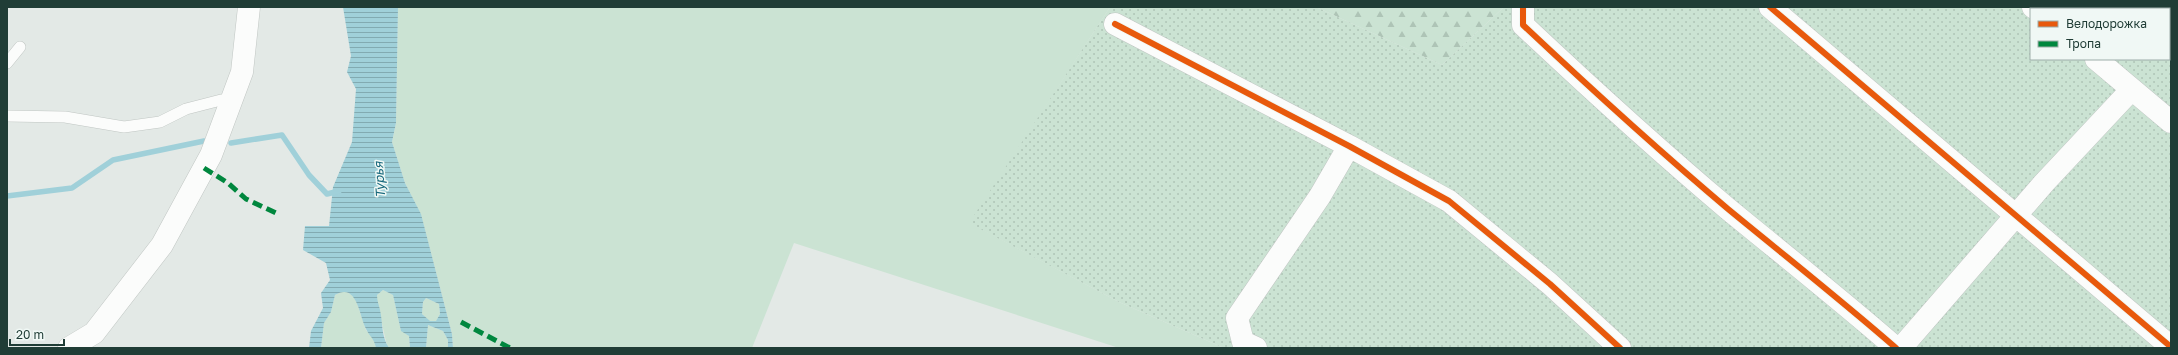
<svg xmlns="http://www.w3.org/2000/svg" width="2178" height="355" font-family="'Golos Text',sans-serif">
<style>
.grass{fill:#cbe3d3}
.forest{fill:url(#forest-firs)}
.garden{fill:url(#garden-dots);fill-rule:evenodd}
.water{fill:url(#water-rules);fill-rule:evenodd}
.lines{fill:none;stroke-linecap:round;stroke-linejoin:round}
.stream{stroke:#a0d0d9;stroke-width:5.5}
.lane-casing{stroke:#c0c6c3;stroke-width:12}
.street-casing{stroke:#c0c6c3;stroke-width:23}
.lane{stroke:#fbfcfb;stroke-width:11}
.street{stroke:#fbfcfb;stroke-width:22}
.quiet{stroke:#00873e;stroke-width:5;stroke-dasharray:10 5;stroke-linecap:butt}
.cycleway-casing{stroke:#f0f8f5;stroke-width:8}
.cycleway{stroke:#e8590c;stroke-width:6}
.labels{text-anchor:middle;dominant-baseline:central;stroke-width:3;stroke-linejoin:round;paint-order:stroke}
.water-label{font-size:13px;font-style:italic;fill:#17687c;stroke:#f0f8f5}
</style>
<defs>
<pattern id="forest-firs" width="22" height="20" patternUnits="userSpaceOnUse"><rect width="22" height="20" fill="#cbe3d3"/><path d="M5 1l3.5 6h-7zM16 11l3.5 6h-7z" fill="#aec4b6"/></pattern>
<pattern id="garden-dots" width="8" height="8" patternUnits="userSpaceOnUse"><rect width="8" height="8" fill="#cbe3d3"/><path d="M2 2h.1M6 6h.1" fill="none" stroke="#aec4b6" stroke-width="1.8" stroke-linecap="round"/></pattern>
<pattern id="water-rules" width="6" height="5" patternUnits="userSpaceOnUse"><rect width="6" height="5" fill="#a0d0d9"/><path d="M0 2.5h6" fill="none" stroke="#82aab1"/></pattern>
</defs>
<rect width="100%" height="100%" fill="#e3e9e6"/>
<!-- grass -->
<path class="grass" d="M398,7H1110L970,223L1119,302L1224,348H1119L794,243L752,348H453L452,334L421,215L405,183L392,142L396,123Z
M383,290L393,295L401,330L409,336L410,348H389L387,346L377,302V295Z
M341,292H347L355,297L366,330L374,338L376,348H321L324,323L331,312L335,295Z
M426,298L439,304L440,314L436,322H430L422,314L423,302Z
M428,325L443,331L448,340V348H426Z"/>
<!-- forest -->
<path class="forest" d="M1316,7H1504L1442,65Z"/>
<!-- garden -->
<path class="garden" d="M1110,7H1316L1442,65L1504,7H2171V348H1224L1119,302L969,223ZM2031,9H2169V59H2031Z"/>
<!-- water -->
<path class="water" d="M343,7H398L396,123L392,142L405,183L421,214L452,334L453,348H448V340L443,331L428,325L426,348H410L409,336L401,331L393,295L383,290L377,295C377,301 379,305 380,310C383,323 381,336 389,348H376C374,338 370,337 366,329C359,315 357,282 335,295L331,312L324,323L321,348H309L311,331L323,308L321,293L330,280L326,263L303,250L305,226H329L333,187L352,142L356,89L347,72L351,56ZM426,298L439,304L440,314L436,321H430L422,314L423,302Z"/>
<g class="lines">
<!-- stream -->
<path class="stream" d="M231,143L282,135L309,175L327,194L339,191
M7,196L72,188L113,160L204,141"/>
<!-- lane casing -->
<g class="lane-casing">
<path id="lane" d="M7,63L20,47
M7,116L65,117L124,127L160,122L186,109L221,100L233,101"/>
</g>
<!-- street casing -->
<g class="street-casing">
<path id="street" d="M1523,7V25C1590,88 1658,150 1728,209C1784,255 1841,300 1896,348
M1770,7L2171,347
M2033,7L2036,9
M1115,24L1349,146L1449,201L1550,284L1620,348
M2096,59L2171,122
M69,348L94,333L162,245L211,155L242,72L249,7
M1256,348L1243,342L1237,318L1320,196L1349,146
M1901,348L2044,183L2132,89"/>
</g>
<!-- lane -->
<use href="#lane" class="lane"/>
<!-- street -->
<use href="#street" class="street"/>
<!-- quiet -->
<path class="quiet" d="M204,168L228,183L246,199L276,213
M461,322L510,348"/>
<!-- cycleway casing -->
<g class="cycleway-casing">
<path id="cycleway" d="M1523,7V25C1590,88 1658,150 1728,209C1784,255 1841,300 1896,348
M1770,7L2171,347
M1115,24L1349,146L1449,201L1550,284L1620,348"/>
</g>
<!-- cycleway -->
<use href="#cycleway" class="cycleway"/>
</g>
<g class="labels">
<!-- water labels -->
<g class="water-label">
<text transform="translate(379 180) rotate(-94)">Турья</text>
</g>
</g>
<!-- border -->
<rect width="2178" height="355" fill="none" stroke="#203d36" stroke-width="16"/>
<!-- legend -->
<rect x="2030" y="8" width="140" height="52" fill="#f0f8f5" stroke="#9dada9"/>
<rect x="2038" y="21" width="20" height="6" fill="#e8590c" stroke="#9dada9"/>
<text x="2066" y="28" font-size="12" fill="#203d36">Велодорожка</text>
<rect x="2038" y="41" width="20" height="6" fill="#00873e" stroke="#9dada9"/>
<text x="2066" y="48" font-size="12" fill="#203d36">Тропа</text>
<!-- scale -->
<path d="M10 339v6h54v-6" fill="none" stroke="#203d36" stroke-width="2"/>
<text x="16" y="339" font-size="12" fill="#203d36" stroke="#f0f8f5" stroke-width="3" paint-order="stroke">20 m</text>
</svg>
